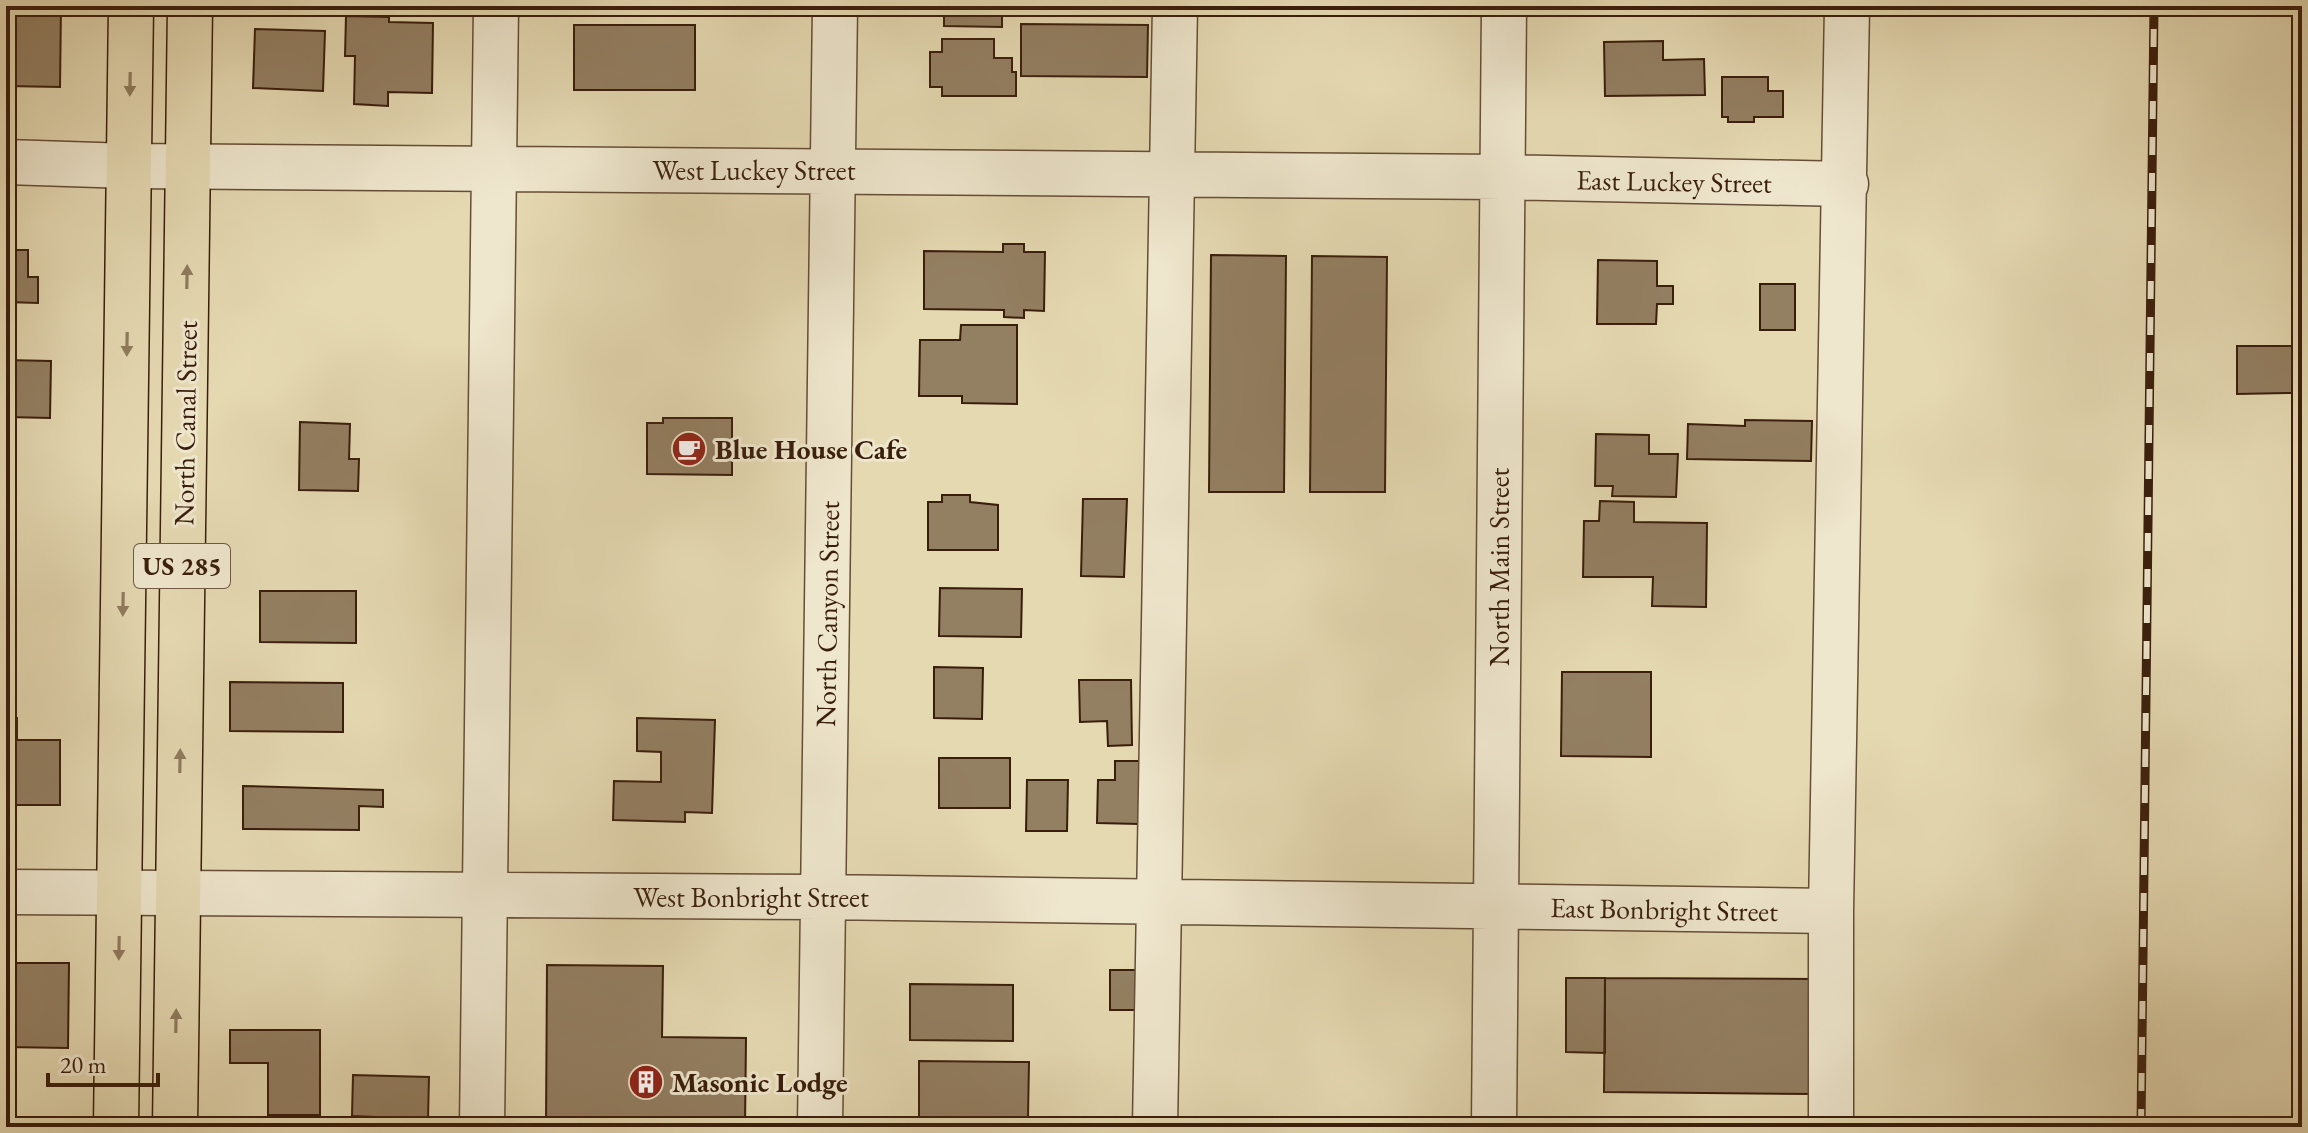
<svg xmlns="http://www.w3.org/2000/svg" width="2308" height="1133" font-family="'EB Garamond',serif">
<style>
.building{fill:#937f62;stroke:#3a1e0c;stroke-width:2}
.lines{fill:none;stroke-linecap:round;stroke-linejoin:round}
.minor-casing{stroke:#654d36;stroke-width:47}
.highway-casing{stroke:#3a1e0c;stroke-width:47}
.minor{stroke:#eee6cd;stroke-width:44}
.highway{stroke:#e5d9b2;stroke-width:44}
.rail-casing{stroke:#3a1e0c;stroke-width:9}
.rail{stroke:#eee6cd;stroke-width:6;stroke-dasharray:18;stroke-linecap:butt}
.oneway{fill:#907c5f}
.labels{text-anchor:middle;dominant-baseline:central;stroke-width:6;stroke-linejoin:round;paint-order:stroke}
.shield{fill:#eee6cd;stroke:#705a46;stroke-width:2}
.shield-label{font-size:26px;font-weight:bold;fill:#3a1e0c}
.street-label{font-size:28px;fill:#3a1e0c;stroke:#eee6cd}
.poi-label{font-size:28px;font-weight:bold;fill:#3a1e0c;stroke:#eee6cd;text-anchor:start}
</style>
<rect width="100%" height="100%" fill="#e5d9b2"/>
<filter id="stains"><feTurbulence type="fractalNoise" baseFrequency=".0025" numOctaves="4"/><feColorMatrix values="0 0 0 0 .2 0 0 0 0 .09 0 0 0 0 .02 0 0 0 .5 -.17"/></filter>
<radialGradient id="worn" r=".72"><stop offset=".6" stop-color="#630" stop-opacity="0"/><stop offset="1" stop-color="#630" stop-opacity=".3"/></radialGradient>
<!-- building -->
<path class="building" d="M6,6H61L60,87L6,86Z
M944,6H1002V27L944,26Z
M346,16L389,17V22L433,23L432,93L388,92V106L354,104L355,56H345Z
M1021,24L1148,25L1147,77L1021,76Z
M574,25H695V90H574Z
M255,29L325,31L323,91L253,88Z
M942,39H994V58H1012V72H1016V96H942V87H930V52H942Z
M1663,41V60L1704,59L1705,95L1605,96L1604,42Z
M1722,77H1768V91H1783V117H1754V122H1728V117H1722Z
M1003,244H1024V252H1045L1044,311L1024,310V318L1004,317V310L924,309V251L1003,252Z
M6,250H28V277H38V303L6,302Z
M1211,255L1286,256L1284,492H1209Z
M1312,256L1387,257L1385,492H1310Z
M1598,260L1657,261V286H1673V304H1657L1656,324H1597Z
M1760,284H1795V330H1760Z
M961,325H1017V404L962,403V396H919L920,340H960Z
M2237,346H2292V393L2237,394Z
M6,360L51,361L50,418L7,417L6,484Z
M663,418H732V475L647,474V423H663Z
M1745,420L1812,421L1811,461L1687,459L1688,424L1745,426Z
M300,422L350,424L349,459H359L358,491L299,490Z
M1596,434L1649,435V454H1678L1676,497L1612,496L1613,486H1595Z
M942,495H970V502L998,505V550H928V502H942Z
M1083,499H1127L1124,577L1081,576Z
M1600,501L1634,502V522L1707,523L1706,607L1652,606L1653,577H1583L1584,521H1599Z
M940,588L1022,589L1021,637L939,636Z
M260,591H356V643L260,642Z
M934,667L983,668L982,719L934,718Z
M1562,672H1651V757L1561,756Z
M1079,680H1131L1132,745L1108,746L1107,721L1080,722Z
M230,682L343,683V732L230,731Z
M6,718H17V740H60V805H6Z
M637,718L715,720L712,813L685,812V822L613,820L614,781L661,782V752L637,751Z
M939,758H1010V808H939Z
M1115,761H1140L1139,824L1097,823L1098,780H1115Z
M1027,780H1068L1067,831H1026Z
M243,786L383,790V807L359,806V830L243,829Z
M6,963H69L68,1048L6,1047Z
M547,965L663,966L662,1037L746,1038L745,1127H546Z
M1110,970H1145V1010H1110Z
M1566,978H1605V1053L1566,1052Z
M1605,978L1813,979L1812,1094L1604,1092Z
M910,984L1013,985V1041L910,1040Z
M230,1030H320V1115H268V1063H230Z
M919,1061L1029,1062L1028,1118H958V1126H919Z
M353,1075L429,1077L428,1119L352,1116Z"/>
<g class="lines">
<!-- minor casing -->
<g class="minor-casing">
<path id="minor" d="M6,162L129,166L1503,177L1846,184
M6,892L823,897L1831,911
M482,1127L496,6
M820,1127L835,6
M1155,1127L1175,6
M1494,1127L1504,6
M1831,1127V911L1847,6"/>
</g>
<!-- highway casing -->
<g class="highway-casing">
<path id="highway" d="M116,1127L131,6
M175,1127L190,6"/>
</g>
<!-- minor -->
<use href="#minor" class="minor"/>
<!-- highway -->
<use href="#highway" class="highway"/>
<!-- rail casing -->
<g class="rail-casing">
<path id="rail" d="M2141,1127L2154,6"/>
</g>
<!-- rail -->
<use href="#rail" class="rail"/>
</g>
<!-- one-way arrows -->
<defs><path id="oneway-solid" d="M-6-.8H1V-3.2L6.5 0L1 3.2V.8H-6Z" transform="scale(2)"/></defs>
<g class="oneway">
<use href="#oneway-solid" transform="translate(130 84) rotate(91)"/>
<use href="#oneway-solid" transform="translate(187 277) rotate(-89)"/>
<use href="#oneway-solid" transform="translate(127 344) rotate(91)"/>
<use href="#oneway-solid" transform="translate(123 604) rotate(91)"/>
<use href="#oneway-solid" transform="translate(180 761) rotate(-89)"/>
<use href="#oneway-solid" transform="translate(119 948) rotate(91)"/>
<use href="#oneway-solid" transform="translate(176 1021) rotate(-89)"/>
</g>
<!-- icons -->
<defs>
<g id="cafe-disc" transform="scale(1.8)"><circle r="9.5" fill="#8f2418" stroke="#eee6cd"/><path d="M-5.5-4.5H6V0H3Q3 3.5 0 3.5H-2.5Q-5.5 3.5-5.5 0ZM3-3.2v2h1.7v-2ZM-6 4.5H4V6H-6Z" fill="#fff"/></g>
<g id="building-disc" transform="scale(1.8)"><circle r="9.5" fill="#8f2418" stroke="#eee6cd"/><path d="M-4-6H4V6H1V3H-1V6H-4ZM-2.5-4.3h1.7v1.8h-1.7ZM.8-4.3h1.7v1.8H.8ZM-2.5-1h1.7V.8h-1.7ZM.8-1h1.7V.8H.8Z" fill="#fff"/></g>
</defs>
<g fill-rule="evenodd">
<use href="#cafe-disc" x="689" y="449"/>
<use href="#building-disc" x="646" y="1082"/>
</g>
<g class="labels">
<!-- shield labels -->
<rect class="shield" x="134" y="544" width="96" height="44" rx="6"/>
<g class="shield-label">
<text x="182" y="566">US 285</text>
</g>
<!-- street labels -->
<g class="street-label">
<text x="754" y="170">West Luckey Street</text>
<text transform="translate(1674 181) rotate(1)">East Luckey Street</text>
<text transform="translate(185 423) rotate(-89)">North Canal Street</text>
<text transform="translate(1499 567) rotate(-90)">North Main Street</text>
<text transform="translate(827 614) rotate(-89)">North Canyon Street</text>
<text x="751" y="897">West Bonbright Street</text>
<text transform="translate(1664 909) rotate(1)">East Bonbright Street</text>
</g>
<!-- poi labels -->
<g class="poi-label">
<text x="715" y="449">Blue House Cafe</text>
<text x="672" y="1082">Masonic Lodge</text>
</g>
</g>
<!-- margin -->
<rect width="2308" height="1133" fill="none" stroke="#e5d9b2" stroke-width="32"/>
<rect x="8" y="8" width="2292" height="1117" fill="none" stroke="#3a1e0c" stroke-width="4"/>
<rect x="16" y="16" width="2276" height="1101" fill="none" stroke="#3a1e0c" stroke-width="2"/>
<!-- scale -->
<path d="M48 1073v12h110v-12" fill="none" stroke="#3a1e0c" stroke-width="4"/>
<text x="60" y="1073" font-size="24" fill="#3a1e0c" stroke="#eee6cd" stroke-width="6" paint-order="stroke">20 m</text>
<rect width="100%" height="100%" filter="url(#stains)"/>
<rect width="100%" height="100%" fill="url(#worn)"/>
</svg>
